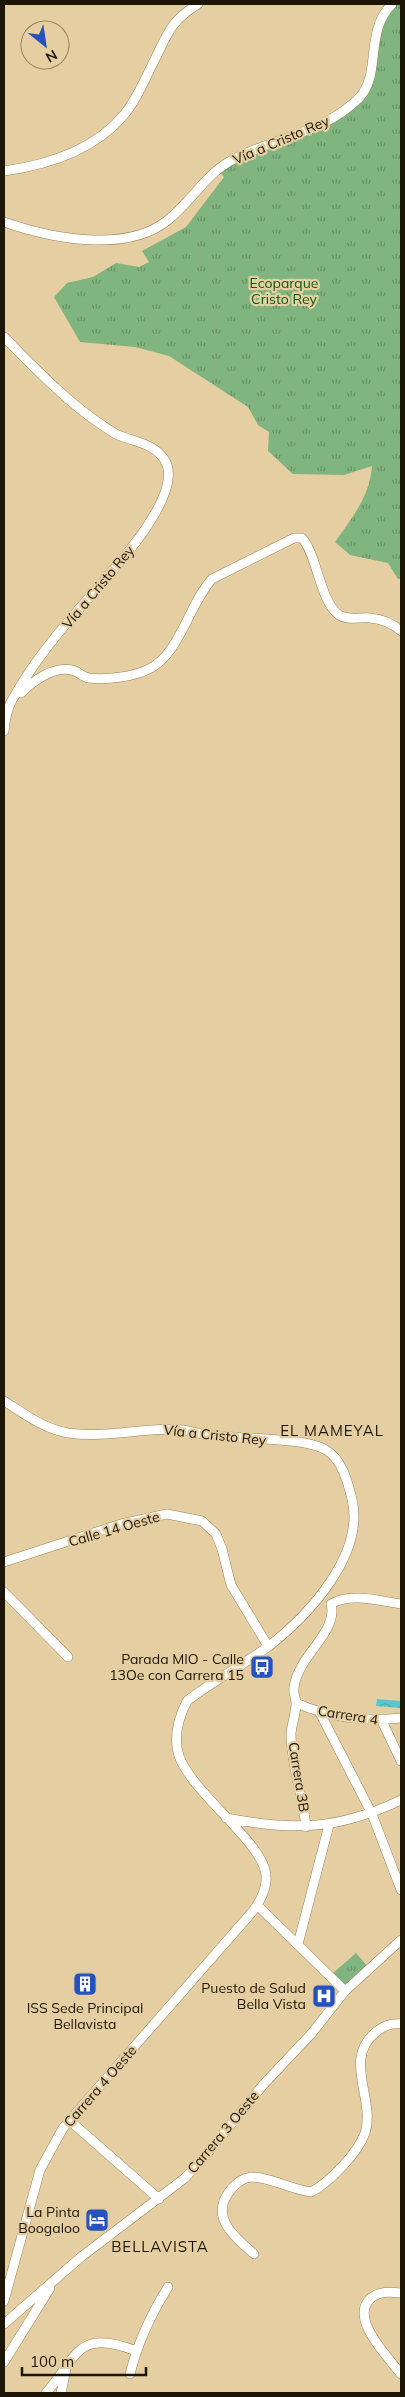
<svg xmlns="http://www.w3.org/2000/svg" width="405" height="2397" font-family="Mulish,sans-serif">
<style>
.park{fill:url(#park-tufts)}
.water{fill:url(#water-waves)}
.lines{fill:none;stroke-linecap:round;stroke-linejoin:round}
.minor-casing{stroke:#988359;stroke-width:10}
.minor{stroke:#fff;stroke-width:9}
.labels{text-anchor:middle;dominant-baseline:central;stroke-width:4.5;stroke-linejoin:round;paint-order:stroke}
.street-label{font-size:14px;fill:#1d1505;stroke:#e5cea1}
.park-label{font-size:14px;fill:#065b11;stroke:#e5cea1}
.poi-label{font-size:14px;fill:#1d1505;stroke:#e5cea1;text-anchor:end}
.neighbourhood-label{font-size:15px;letter-spacing:1px;fill:#1d1505;stroke:#e5cea1}
</style>
<defs>
<pattern id="park-tufts" width="24" height="20" patternUnits="userSpaceOnUse" patternTransform="scale(1.25)"><rect width="24" height="20" fill="#81b580"/><path d="M3 7l-1-3M5 7V3M7 7l1-3M15 17l-1-3M17 17v-4M19 17l1-3" fill="none" stroke="#699267"/></pattern>
<pattern id="water-waves" width="16" height="10" patternUnits="userSpaceOnUse" patternTransform="scale(1.25)"><rect width="16" height="10" fill="#5ac6d0"/><path d="M0 5q4-4 8 0t8 0" fill="none" stroke="#4ea9b1"/></pattern>
</defs>
<rect width="100%" height="100%" fill="#e5cea1"/>
<!-- park -->
<path class="park" d="M392,4H401V579H398L388,563L350,555L335,542C352,518 370,496 372,466L344,475L293,474L268,451L269,432L258,425L248,407L169,356L135,347L80,342L54,297L67,283L93,277L116,263L139,267L149,262L142,251L186,227L224,177L217,169L303,133L360,97L369,79L376,29Z
M356,1953L369,1968L346,1987L333,1973Z"/>
<!-- water -->
<path class="water" d="M377,1699L401,1701V1708L376,1706Z"/>
<g class="lines">
<!-- minor casing -->
<g class="minor-casing">
<path id="minor" d="M4,171C47,165 93,151 123,116C136,101 144,81 153,63C168,34 169,22 198,4
M4,222C50,238 126,254 168,220C192,201 206,173 234,159C276,137 324,133 359,98C382,74 364,32 392,4
M4,337C34,367 64,399 99,423C105,427 112,432 118,435C135,442 153,443 164,459C190,496 95,589 73,616C50,642 28,671 11,702C7,710 5,721 4,731
M21,693C33,681 53,666 72,670C78,671 82,677 89,678C106,680 133,677 149,669C180,654 189,604 212,579L294,538H302C317,554 320,602 339,615C348,621 360,617 370,618C382,619 392,623 401,631
M4,1401C23,1413 44,1429 68,1433C103,1438 138,1429 173,1429C185,1429 198,1434 210,1435C238,1439 304,1437 326,1450C342,1459 348,1483 352,1499C365,1554 310,1614 269,1646C243,1665 213,1681 187,1701C179,1717 173,1738 179,1756C192,1793 265,1844 266,1876C267,1888 260,1902 253,1911L63,2128L40,2170L4,2301
M4,1562L121,1524L167,1514L202,1521L216,1534L222,1549L231,1585L268,1646
M4,1592L68,1657
M331,1604C350,1592 380,1601 401,1604
M296,1703C328,1717 366,1722 401,1718
M320,1713L372,1814L401,1890
M382,1721L401,1761
M226,1818C294,1831 338,1830 401,1800
M306,1827C303,1796 291,1765 291,1733C292,1723 296,1713 296,1703C296,1698 293,1693 294,1688C297,1656 339,1632 331,1604
M257,1905L345,1991
M298,1944L329,1825
M69,2120L159,2199
M254,2254C235,2237 210,2218 229,2192C234,2185 242,2178 251,2177C271,2177 292,2190 311,2192C329,2183 358,2153 365,2133C376,2100 342,2059 376,2032C383,2026 392,2023 401,2024
M401,2293C390,2292 380,2291 371,2298C348,2318 389,2358 401,2374
M4,2324L81,2257L185,2178L206,2155L263,2085L312,2033L345,1991L401,1940
M4,2362L50,2288
M130,2374C138,2342 151,2314 168,2287
M46,2393C78,2356 77,2328 136,2351
M61,2393L66,2369"/>
</g>
<!-- minor -->
<use href="#minor" class="minor"/>
</g>
<!-- icons -->
<defs>
<g id="bus-square" transform="scale(1.25)"><rect x="-9" y="-9" width="18" height="18" rx="4" fill="#2552c0" stroke="#e5cea1"/><path d="M-5-6H5V4H4V6H2V4H-2V6H-4V4H-5ZM-3.5-4V0h7V-4ZM-3.5 1.2v1.5H-2V1.2ZM2 1.2v1.5H3.5V1.2Z" fill="#fff"/></g>
<g id="building-square" transform="scale(1.25)"><rect x="-9" y="-9" width="18" height="18" rx="4" fill="#2552c0" stroke="#e5cea1"/><path d="M-4-6H4V6H1V3H-1V6H-4ZM-2.5-4.3h1.7v1.8h-1.7ZM.8-4.3h1.7v1.8H.8ZM-2.5-1h1.7V.8h-1.7ZM.8-1h1.7V.8H.8Z" fill="#fff"/></g>
<g id="hospital-square" transform="scale(1.25)"><rect x="-9" y="-9" width="18" height="18" rx="4" fill="#2552c0" stroke="#e5cea1"/><path d="M-5-5h3v3.5h4V-5h3V5h-3V1.5h-4V5h-3Z" fill="#fff"/></g>
<g id="hotel-square" transform="scale(1.25)"><rect x="-9" y="-9" width="18" height="18" rx="4" fill="#2552c0" stroke="#e5cea1"/><path d="M-6-4.5h1.5V1H6V5H4.5V3h-9V5H-6ZM-4 0a1.8 1.8 0 1 1 3.6 0ZM.5 0V-2.5h3Q6-2.5 6 0Z" fill="#fff"/></g>
</defs>
<g fill-rule="evenodd">
<use href="#bus-square" x="262" y="1667"/>
<use href="#building-square" x="85" y="1984"/>
<use href="#hospital-square" x="324" y="1996"/>
<use href="#hotel-square" x="97" y="2220"/>
</g>
<g class="labels">
<!-- street labels -->
<g class="street-label">
<text transform="translate(281 140) rotate(-23)">Vía a Cristo Rey</text>
<text transform="translate(98 587) rotate(-50)">Vía a Cristo Rey</text>
<text transform="translate(215 1435) rotate(6)">Vía a Cristo Rey</text>
<text transform="translate(114 1529) rotate(-16)">Calle 14 Oeste</text>
<text transform="translate(348 1715) rotate(9)">Carrera 4</text>
<text transform="translate(299 1777) rotate(81)">Carrera 3B</text>
<text transform="translate(100 2086) rotate(-49)">Carrera 4 Oeste</text>
<text transform="translate(223 2132) rotate(-50)">Carrera 3 Oeste</text>
</g>
<!-- park labels -->
<g class="park-label">
<text x="284" y="283">Ecoparque<tspan x="284" dy="16">Cristo Rey</tspan></text>
</g>
<!-- poi labels -->
<g class="poi-label">
<text x="244" y="1659">Parada MIO - Calle<tspan x="244" dy="16">13Oe con Carrera 15</tspan></text>
<text x="306" y="1988">Puesto de Salud<tspan x="306" dy="16">Bella Vista</tspan></text>
<text x="85" y="2008" text-anchor="middle">ISS Sede Principal<tspan x="85" dy="16">Bellavista</tspan></text>
<text x="80" y="2212">La Pinta<tspan x="80" dy="16">Boogaloo</tspan></text>
</g>
<!-- neighbourhood labels -->
<g class="neighbourhood-label">
<text x="332" y="1430">EL MAMEYAL</text>
<text x="160" y="2246">BELLAVISTA</text>
</g>
</g>
<!-- border -->
<rect width="405" height="2397" fill="none" stroke="#1d1505" stroke-width="10"/>
<!-- north arrow -->
<g transform="translate(45 45) rotate(150)"><circle r="24" fill="#e5cea1" stroke="#958463"/>
<path d="M0-4L9 19L0 12L-9 19Z" fill="#2552c0"/>
<text y="-8" font-size="14" font-weight="bold" text-anchor="middle" fill="#1d1505">N</text>
</g>
<!-- scale -->
<path d="M22 2367v8h124v-8" fill="none" stroke="#1d1505" stroke-width="2.5"/>
<text x="30" y="2367" font-size="15" fill="#1d1505" stroke="#e5cea1" stroke-width="4" paint-order="stroke">100 m</text>
</svg>
